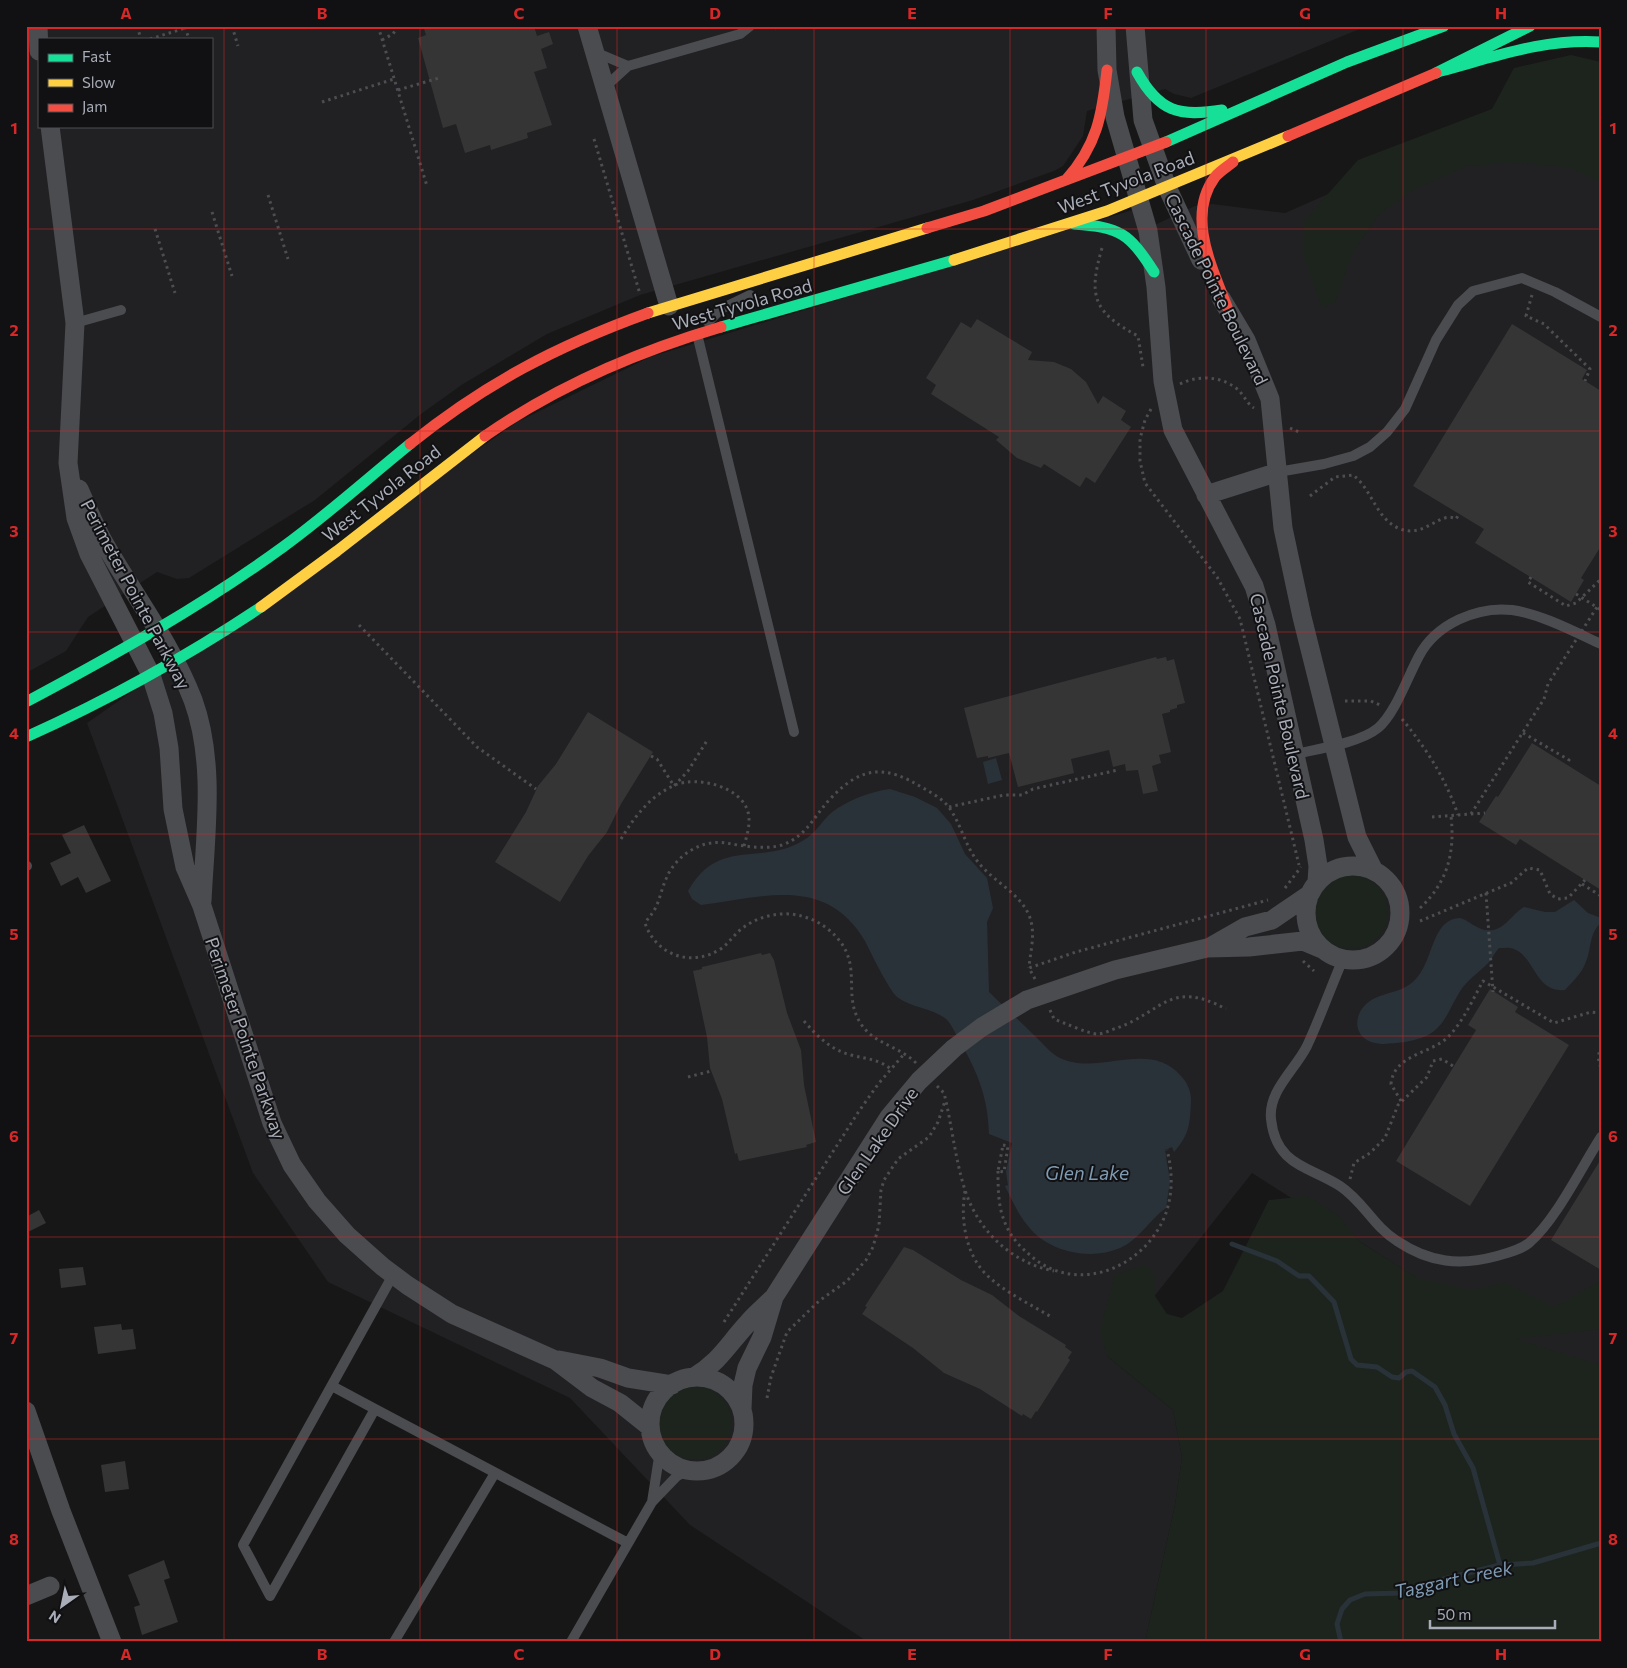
<svg xmlns="http://www.w3.org/2000/svg" width="1627" height="1668" font-family="Commissioner,sans-serif">
<style>
.built{fill:#212123;fill-rule:evenodd}
.green{fill:#1d241e}
.water{fill:#2a3239}
.lines{fill:none;stroke-linecap:round;stroke-linejoin:round}
.stream{stroke:#2a3239;stroke-width:5}
.building{fill:#353536}
.path{stroke:#4d4e52;stroke-width:3;stroke-dasharray:2.5 4;stroke-linecap:butt}
.lane{stroke:#4b4c50;stroke-width:10}
.street{stroke:#4b4c50;stroke-width:19}
.fast{stroke:#16e098;stroke-width:11}
.slow{stroke:#ffcf43;stroke-width:11}
.jam{stroke:#f24e42;stroke-width:11}
.path-bridge{stroke:#4d4e52;stroke-width:3;stroke-dasharray:2.5 4;stroke-linecap:butt}
.grid{fill:none;stroke:#d62828;stroke-width:1;stroke-opacity:0.55}
.labels{text-anchor:middle;dominant-baseline:central;stroke-width:4;stroke-linejoin:round;paint-order:stroke}
.street-label{font-size:18px;fill:#a8adb8;stroke:#111113}
.water-label{font-size:19px;font-style:italic;fill:#7f9bb3;stroke:#111113}
.neatline{fill:none;stroke:#d62828;stroke-width:2}
.grid-label{font-size:16px;text-anchor:middle;font-weight:bold;fill:#d62828}
</style>
<rect width="100%" height="100%" fill="#171717"/>
<!-- built -->
<path class="built" d="M26,26H1367L1191,98L1174,94L1165,89L1087,111L1083,136L1063,166L1054,171L973,200L640,295L547,334L463,384L421,414L315,500L189,578L177,579L157,572L88,617L66,651L26,673ZM39,39H211V126H39Z
M1566,89L1601,99V1395L1252,1173L1107,1356L1173,1410L1182,1457L1175,1505L1145,1642H868L690,1525L570,1398L328,1282L253,1173L87,723L517,422L650,357L1136,209L1144,230L1195,206L1212,204L1285,213Z"/>
<!-- green -->
<path class="green" d="M1571,55L1601,62V183L1568,167L1514,163L1467,166L1415,189L1379,214L1353,252L1335,302L1322,308L1303,255V222L1358,160L1492,109L1514,68Z
M1314 912a37 37 0 1 1 74 0a37 37 0 1 1-74 0Z
M1307,1196L1338,1215L1360,1242L1418,1278L1472,1290L1505,1283L1554,1307L1601,1281V1329L1515,1339L1601,1365V1642H1145L1175,1505L1182,1457L1173,1410L1107,1356L1100,1330L1115,1275L1144,1265L1154,1273L1155,1296L1167,1314L1182,1318L1223,1291L1269,1200Z
M658 1423a37 37 0 1 1 74 0a37 37 0 1 1-74 0Z"/>
<!-- water -->
<path class="water" d="M996,758L1002,780L988,784L983,762Z
M890,789L915,797L937,808L951,824L965,854L987,878L993,908L987,922L989,992C1005,1008 1022,1023 1038,1039C1044,1045 1051,1053 1058,1057C1097,1078 1148,1038 1181,1076C1187,1082 1191,1091 1191,1100C1190,1123 1190,1134 1174,1152L1172,1147L1165,1150L1170,1181L1166,1208C1149,1220 1139,1240 1120,1248C1090,1261 1048,1252 1028,1226C1018,1214 1012,1200 1005,1186L1008,1185L1006,1172L1012,1143L989,1134C988,1096 977,1071 958,1038C955,1033 951,1023 946,1019C933,1008 911,1008 897,997C889,990 871,953 865,941C826,875 764,897 701,905L692,899L688,891C719,836 761,867 804,840C816,833 821,822 831,813C848,800 869,792 890,789Z
M1574,900L1588,913L1601,918V923C1588,934 1592,950 1585,964C1581,974 1572,982 1565,990C1535,993 1535,957 1514,949C1510,947 1504,948 1499,948C1495,952 1493,957 1490,961C1482,970 1471,977 1463,987C1449,1006 1446,1030 1421,1038C1410,1042 1396,1043 1384,1044C1377,1044 1368,1042 1363,1037C1352,1026 1358,1009 1370,1001C1387,990 1408,994 1421,972C1433,954 1434,919 1460,918C1468,920 1477,929 1485,930C1504,933 1510,915 1524,907L1545,912H1555Z"/>
<g class="lines">
<!-- stream -->
<path class="stream" d="M1232,1244L1277,1261L1299,1276H1309L1334,1302L1351,1359L1357,1365L1377,1367L1392,1377L1399,1378L1406,1372L1412,1371L1435,1387L1445,1405L1454,1434L1473,1468L1500,1565
M1341,1642L1337,1624L1342,1609L1350,1600L1365,1594L1400,1593L1444,1579L1500,1565L1533,1563L1601,1543"/>
</g>
<!-- building -->
<path class="building" d="M423,26H534L537,36L549,32L553,44L541,49L547,68L534,72L552,125L527,133L528,138L491,150L490,145L465,153L456,124L443,128L418,38L426,35Z
M977,319L1032,352L1028,360L1054,362L1071,369L1086,382L1098,404L1103,396L1126,411L1121,420L1131,427L1095,483L1086,477L1080,487L1044,464L1041,468L1017,458L996,440L999,437L931,394L936,385L926,378L961,322L971,328Z
M1512,324L1587,370L1582,379L1601,391V546L1581,578L1584,580L1571,602L1475,543L1484,529L1413,486Z
M1156,657L1157,659L1166,657L1167,661L1174,659L1185,703L1177,705V708L1170,710V712L1162,714L1171,752L1159,755L1161,763L1152,766L1158,791L1143,794L1138,770L1126,771L1125,764L1113,767L1109,750L1071,759L1074,773L1018,787L1009,753L988,758V756L977,758L964,708Z
M588,712L653,752L621,804L607,832L588,856L560,902L495,862L526,812L538,786L556,764Z
M1532,743L1601,786V890L1520,839L1516,845L1479,822L1496,796L1498,797Z
M84,825L111,881L86,893L78,877L61,886L50,863L71,853L62,835Z
M761,953L762,955L770,953L774,960L787,1013L801,1050L804,1085L816,1142L806,1145L807,1147L739,1161L737,1153L735,1154L722,1099L710,1068L707,1037L693,971L702,969V967Z
M1490,989L1518,1007L1515,1012L1569,1045L1470,1206L1396,1161L1476,1030L1468,1025Z
M1601,1159V1270L1551,1240Z
M39,1210L46,1223L26,1233V1217Z
M904,1247L913,1250L961,1280L992,1295L1019,1316L1066,1345L1065,1347L1072,1352L1068,1358L1070,1360L1037,1412L1036,1411L1031,1419L1023,1414L1022,1416L980,1389L944,1373L913,1348L862,1314L867,1307L865,1306Z
M83,1267L86,1285L61,1288L59,1269Z
M121,1324L122,1330L133,1329L136,1349L98,1354L94,1327Z
M125,1461L129,1489L105,1492L101,1465Z
M164,1560L170,1578L164,1580L178,1622L142,1635L134,1607L140,1605L128,1575Z"/>
<g class="lines">
<!-- path -->
<path class="path" d="M137,26L141,39
M232,26L238,46
M378,26L427,186
M770,26L776,29
M185,27L189,39
M150,39L192,26
M382,40L393,34L398,26
M398,90L439,78
M322,102L394,79
M594,139L640,294
M268,195L288,259
M212,212L232,276
M155,229L175,293
M1102,248C1088,296 1093,312 1138,336L1143,367
M1532,295L1526,316L1544,324L1590,369L1585,381
M1180,384C1198,375 1220,376 1236,388C1244,394 1246,403 1254,408
M1151,409L1145,420L1140,439V461L1145,483L1217,577L1240,619L1299,865
M1290,428L1301,433
M1310,496L1335,477L1353,475C1372,489 1375,517 1398,528C1424,540 1440,510 1456,519L1459,514
M1531,577L1528,582L1566,606L1576,603L1601,579
M359,625L477,747L536,789
M1345,701H1371L1382,706
M1402,719C1426,748 1446,779 1458,815
M1523,733L1569,760L1566,764
M651,756L657,759L674,786L688,771L708,739
M949,807L1004,795H1022L1033,789L1118,770
M1471,814L1544,699
M1432,817L1485,813
M621,839C635,816 650,796 675,785C697,776 741,786 748,812C751,823 747,835 744,846
M1582,884L1601,896
M1285,888L1301,867
M1486,893L1493,992
M1420,908C1448,882 1455,852 1451,816
M1420,921L1511,883L1528,868L1540,870L1550,894L1558,899L1568,898L1585,880
M1303,961L1314,971
M1035,979L1029,968L1076,952L1268,900
M1050,1010L1054,1019C1065,1023 1088,1034 1098,1034C1104,1034 1112,1029 1117,1028C1164,1011 1170,979 1226,1009
M804,1021C817,1036 831,1050 851,1055C867,1059 878,1059 891,1069
M1601,1046L1598,1057L1601,1069
M916,1063C899,1046 874,1044 861,1024C840,992 867,962 829,930C818,921 806,916 791,914C775,913 758,917 744,927C736,932 730,942 722,948C693,968 656,956 645,923C649,917 653,913 656,907C660,898 662,888 666,879C675,856 701,839 726,843C743,846 765,850 782,845C807,836 814,816 830,799C862,765 886,765 923,788C934,794 946,801 952,812C962,828 966,847 978,862C995,884 1029,897 1032,927C1034,940 1030,954 1029,968
M688,1077L711,1071
M937,1086L944,1093C952,1125 955,1159 965,1190C978,1231 1012,1263 1054,1271
M1401,1101L1391,1084C1394,1054 1431,1054 1448,1037C1463,1022 1473,999 1483,981L1554,1023L1591,1012L1601,1013
M1003,1145L1008,1146L1004,1172L998,1171Z
M998,1171C998,1186 998,1206 1004,1220C1009,1235 1019,1246 1031,1256C1076,1295 1142,1269 1164,1218C1173,1197 1173,1172 1167,1150
M1350,1179L1354,1163L1370,1153L1385,1138L1398,1105L1427,1077L1433,1061L1442,1059L1453,1066
M965,1191C960,1220 966,1258 990,1278C1008,1294 1032,1305 1053,1318
M724,1322L859,1111L879,1083L905,1053
M767,1398L771,1377L787,1332L819,1301L847,1281L866,1260L873,1247L879,1225L881,1190L884,1180L898,1159L929,1137L938,1122L945,1101"/>
<!-- lane -->
<path class="lane" d="M595,52L628,66
M606,86L628,66L740,34L750,26
M708,322L721,309L750,295
M75,323L121,310
M697,334L794,732
M1278,472L1324,464L1353,456L1370,447L1387,432L1405,409L1436,340L1458,305L1473,291L1522,278L1555,292L1601,317
M1295,754C1317,749 1360,743 1378,728C1395,714 1408,676 1419,656C1436,624 1477,606 1512,610C1541,614 1575,632 1601,644
M26,865L27,866
M1343,959C1331,987 1320,1018 1307,1046C1295,1070 1268,1091 1271,1119C1276,1166 1309,1166 1340,1186C1363,1201 1374,1227 1397,1241C1430,1263 1460,1266 1497,1256C1508,1253 1520,1250 1529,1243C1556,1220 1581,1168 1601,1137
M393,1275L243,1545L270,1596L375,1409L628,1543
M332,1386L375,1409
M652,1502L660,1451
M394,1642L495,1473
M571,1642L652,1502L677,1476L688,1470"/>
<!-- street -->
<path class="street" d="M38,26L39,51
M587,26L669,306
M1106,26L1107,70L1115,117L1148,231L1156,287L1163,381L1173,430L1254,586L1266,625L1314,840L1318,866L1317,882
M1135,26L1143,120L1167,187L1201,260
M50,126L75,323L68,463L76,518L89,554L151,675L163,713L169,748L173,809L185,867L202,906L272,1123L292,1165L317,1201L347,1235L383,1267L407,1285L452,1314L555,1360L592,1388L620,1403L650,1427
M1221,298L1246,340L1270,399L1283,528L1302,617L1357,837L1374,871
M79,489C87,507 94,524 103,541C133,594 171,643 193,700C216,763 205,836 202,901
M1206,495L1278,472
M1306 913a47 47 0 1 1 94 0a47 47 0 1 1-94 0Z
M1210,947L1245,927L1272,920L1310,894
M559,1360L600,1368L628,1378L672,1385
M694,1377C720,1361 727,1346 747,1324C754,1315 763,1308 772,1299
M650 1424a47 47 0 1 1 94 0a47 47 0 1 1-94 0Z
M742,1409L743,1385L747,1368L762,1337L774,1297L889,1117L919,1081L954,1048L982,1027L1027,1000L1115,970L1207,948L1249,947L1303,941L1322,949
M26,1411L61,1511L112,1642
M26,1596L50,1586"/>
<!-- fast -->
<path class="fast" d="M1441,71C1494,57 1545,38 1601,42
M1137,72C1159,112 1179,117 1222,110
M1436,73L1530,26
M1166,142L1347,62L1444,26
M1074,224C1120,227 1129,233 1154,272
M721,327L954,260
M26,702C114,655 202,606 283,547C327,515 368,478 410,444
M26,737C108,700 186,657 261,607"/>
<!-- slow -->
<path class="slow" d="M954,260L1107,211L1288,136
M648,313L927,228
M261,607L337,551L485,436"/>
<!-- jam -->
<path class="jam" d="M1288,136L1436,73
M1066,180C1097,145 1102,116 1107,70
M927,228L984,211L1166,142
M1227,307C1212,267 1186,216 1215,177C1220,171 1227,167 1233,162
M485,436C557,386 636,352 721,327
M410,444C486,383 557,346 648,313"/>
<!-- path-bridge -->
<path class="path-bridge" d="M1576,594L1601,610
M1544,699L1548,684L1597,607"/>
</g>
<!-- grid -->
<path class="grid" d="M224,26V1642M420,26V1642M617,26V1642M814,26V1642M1010,26V1642M1206,26V1642M1403,26V1642M26,229H1601M26,431H1601M26,632H1601M26,834H1601M26,1036H1601M26,1237H1601M26,1439H1601"/>
<g class="labels">
<!-- street labels -->
<g class="street-label">
<text transform="translate(1126 182) rotate(-21)">West Tyvola Road</text>
<text transform="translate(1217 289) rotate(64)">Cascade Pointe Boulevard</text>
<text transform="translate(742 304) rotate(-16)">West Tyvola Road</text>
<text transform="translate(381 493) rotate(-38)">West Tyvola Road</text>
<text transform="translate(136 594) rotate(62)">Perimeter Pointe Parkway</text>
<text transform="translate(1280 696) rotate(77)">Cascade Pointe Boulevard</text>
<text transform="translate(246 1038) rotate(71)">Perimeter Pointe Parkway</text>
<text transform="translate(877 1141) rotate(-55)">Glen Lake Drive</text>
</g>
<!-- water labels -->
<g class="water-label">
<text x="1087" y="1172">Glen Lake</text>
<text transform="translate(1453 1579) rotate(-12)">Taggart Creek</text>
</g>
</g>
<!-- border -->
<rect width="1627" height="1668" fill="none" stroke="#111113" stroke-width="55"/>
<!-- legend -->
<rect x="38" y="38" width="175" height="90" fill="#111113" stroke="#4d4f55"/>
<rect x="48" y="54" width="25" height="8" fill="#16e098" stroke="#4d4f55"/>
<text x="82" y="62" font-size="15" fill="#a8adb8">Fast</text>
<rect x="48" y="79" width="25" height="8" fill="#ffcf43" stroke="#4d4f55"/>
<text x="82" y="88" font-size="15" fill="#a8adb8">Slow</text>
<rect x="48" y="104" width="25" height="8" fill="#f24e42" stroke="#4d4f55"/>
<text x="82" y="112" font-size="15" fill="#a8adb8">Jam</text>
<!-- north arrow -->
<g transform="translate(62 1606) rotate(213)" stroke="#111113" stroke-width="4" paint-order="stroke">
<path d="M0-4L9 19L0 12L-9 19Z" fill="#a8adb8"/>
<text y="-8" font-size="14" font-weight="bold" text-anchor="middle" fill="#a8adb8">N</text>
</g>
<!-- scale -->
<path d="M1430 1620v8h125v-8" fill="none" stroke="#a8adb8" stroke-width="2.5"/>
<text x="1437" y="1620" font-size="15" fill="#a8adb8" stroke="#111113" stroke-width="4" paint-order="stroke">50 m</text>
<rect x="28" y="28" width="1572" height="1612" class="neatline"/>
<g class="grid-label">
<text x="126" y="19">A</text>
<text x="322" y="19">B</text>
<text x="519" y="19">C</text>
<text x="715" y="19">D</text>
<text x="912" y="19">E</text>
<text x="1108" y="19">F</text>
<text x="1305" y="19">G</text>
<text x="1501" y="19">H</text>
<text x="14" y="134">1</text>
<text x="1613" y="134">1</text>
<text x="14" y="336">2</text>
<text x="1613" y="336">2</text>
<text x="14" y="537">3</text>
<text x="1613" y="537">3</text>
<text x="14" y="739">4</text>
<text x="1613" y="739">4</text>
<text x="14" y="940">5</text>
<text x="1613" y="940">5</text>
<text x="14" y="1142">6</text>
<text x="1613" y="1142">6</text>
<text x="14" y="1344">7</text>
<text x="1613" y="1344">7</text>
<text x="14" y="1545">8</text>
<text x="1613" y="1545">8</text>
<text x="126" y="1660">A</text>
<text x="322" y="1660">B</text>
<text x="519" y="1660">C</text>
<text x="715" y="1660">D</text>
<text x="912" y="1660">E</text>
<text x="1108" y="1660">F</text>
<text x="1305" y="1660">G</text>
<text x="1501" y="1660">H</text>
</g>
</svg>
